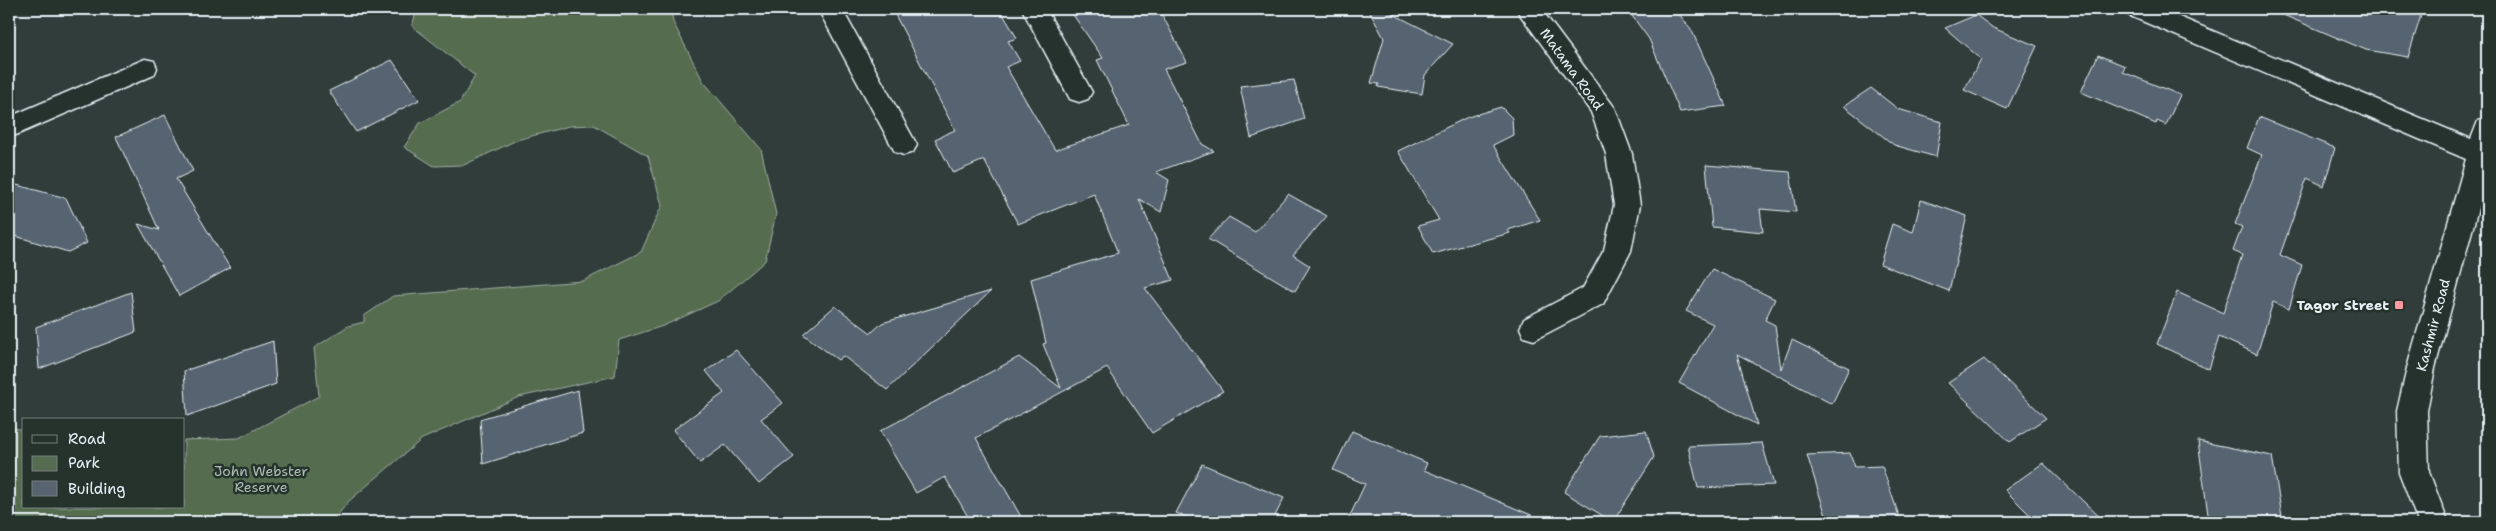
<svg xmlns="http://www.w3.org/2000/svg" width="2496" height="531" font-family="'Shantell Sans',sans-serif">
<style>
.green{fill:#566c50;stroke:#9faea4}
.building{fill:#576370;stroke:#e8f1f8}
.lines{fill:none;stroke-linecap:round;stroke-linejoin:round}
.street-casing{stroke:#e8f1f8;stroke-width:3}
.street{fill:#26332d;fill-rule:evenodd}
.poi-dot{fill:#ff9aa2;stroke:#26332d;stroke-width:2}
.labels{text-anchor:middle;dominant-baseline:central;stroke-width:5;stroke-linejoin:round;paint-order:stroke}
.street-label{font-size:14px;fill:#e8f1f8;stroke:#26332d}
.poi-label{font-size:14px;font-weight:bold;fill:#e8f1f8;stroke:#26332d;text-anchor:end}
.park-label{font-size:14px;fill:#aebcb5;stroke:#26332d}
</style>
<rect width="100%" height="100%" fill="#303d3a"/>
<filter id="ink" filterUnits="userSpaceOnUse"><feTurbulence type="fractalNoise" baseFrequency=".02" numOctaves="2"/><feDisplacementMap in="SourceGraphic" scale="10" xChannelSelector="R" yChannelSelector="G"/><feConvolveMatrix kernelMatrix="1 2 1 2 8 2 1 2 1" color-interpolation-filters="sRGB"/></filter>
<g filter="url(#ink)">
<!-- green -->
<path class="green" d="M417,9H671L673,22L703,81L761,149L776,214L765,261L718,301L663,326L619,340L615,376L519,397L422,439L349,501L332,522H9V427L24,430V507H184V440L239,438L319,396L314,348L348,326L364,322V316L393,296L583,281L641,252L662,205L648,156L594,125L569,126L517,140L464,165L434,166L404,147L420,123L460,102L475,76L412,26Z"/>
<!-- building -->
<path class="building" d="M892,9H1000L1017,38L1008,41L1020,61L1006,67L1055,150L1129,125L1097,60L1103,58L1069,9H1159L1187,62L1164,69L1202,144L1214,151L1156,172L1169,180L1161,212L1139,199L1173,280L1145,288L1223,391L1152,433L1107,368L976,438L1024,522H971L945,477L916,493L880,431L1019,357L1061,388L1043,344L1046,343L1031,279L1118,253L1094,194L1018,224L984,160L953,173L935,139L955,130Z
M1368,9H1383L1453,44L1425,75L1422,94L1378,87L1379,84L1371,83L1384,38Z
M1627,9H1675L1691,29L1726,106L1680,112L1649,39Z
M2269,9H2423L2408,57L2366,50Z
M1976,15L1993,28L2037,46L2007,109L1964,90L1981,59L1945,28Z
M2098,55L2125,66L2123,72L2180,95L2166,125L2157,121L2156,124L2081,92Z
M392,60L419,100L356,132L329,91Z
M1294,80L1304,119L1251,138L1240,86Z
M1871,88L1898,109L1942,122L1936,157L1894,145L1844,106Z
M1501,107L1512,118L1513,135L1493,145L1540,220L1508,230L1510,233L1433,254L1418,226L1439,220L1398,151L1468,117Z
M165,115L193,171L176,179L230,268L179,296L138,224L159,230L116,137Z
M2259,117L2335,148L2324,186L2307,178L2280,255L2302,265L2289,309L2273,302L2257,354L2219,337L2209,369L2157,344L2177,292L2223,313L2242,255L2233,251L2242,227L2235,224L2262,155L2247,148Z
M1706,165L1790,172L1796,212L1760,209L1763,232L1712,227Z
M9,183L66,198L87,243L68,252L9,234Z
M1288,194L1327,216L1293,255L1310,266L1295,291L1208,239L1229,217L1255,232Z
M1921,200L1967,216L1949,291L1880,264L1892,224L1913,232Z
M1712,269L1775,299L1765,320L1775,325L1781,369L1792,340L1849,368L1832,404L1737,354L1757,425L1679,383L1713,324L1686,311Z
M991,291L887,390L843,356L838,360L803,334L835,306L871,333L882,323Z
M131,292L136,332L39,369L36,327Z
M273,341L276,384L187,416L184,371Z
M736,350L783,403L761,419L794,457L759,484L725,445L700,463L673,430L724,393L706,371Z
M1984,359L2046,418L2010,442L1948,383Z
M578,390L583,433L483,464L480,419Z
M1352,431L1427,463L1424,470L1548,522H1347L1365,484L1333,470Z
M1646,431L1654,457L1613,522L1564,492L1600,436Z
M2198,441L2272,456L2283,522H2209Z
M1762,443L1774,485L1698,488L1688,446Z
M1850,453L1855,467L1882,466L1901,522H1828L1807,455Z
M2043,463L2105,522H2037L2005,490Z
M1202,464L1284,498L1272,522H1199L1176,513Z"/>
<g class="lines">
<!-- street casing -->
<g class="street-casing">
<path id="street" d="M818,9H842L917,145L913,152L904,155L895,152Z
M1022,9H1046L1092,92L1088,99L1079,102L1070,99Z
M1516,9H1541L1615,108L1632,154L1640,205L1631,251L1603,304L1534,340L1524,337L1520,328L1524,319L1583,288L1604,250L1614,205L1606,154L1591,112Z
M2125,9H2160L2471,139L2478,121L2487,118V175L2435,368L2427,411L2429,472L2448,522H2418L2399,472L2397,411L2407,368L2466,159L2128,15Z
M145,59L154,61L157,68L154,75L9,138V117Z"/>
</g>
<!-- street -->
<use href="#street" class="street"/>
</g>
</g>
<!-- markers -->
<rect class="poi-dot" x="2394" y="300" width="10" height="10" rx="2.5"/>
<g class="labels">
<!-- street labels -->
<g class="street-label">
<text transform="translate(1572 69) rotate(54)">Matama Road</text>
<text transform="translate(2433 325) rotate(-75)">Kashmir Road</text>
</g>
<!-- poi labels -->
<g class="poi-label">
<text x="2389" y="305">Tagor Street</text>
</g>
<!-- park labels -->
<g class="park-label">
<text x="261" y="471">John Webster<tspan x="261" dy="16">Reserve</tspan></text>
</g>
</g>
<!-- margin -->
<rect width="2496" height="531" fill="none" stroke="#26332d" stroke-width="30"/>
<rect x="15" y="15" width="2466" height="501" fill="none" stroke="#e8f1f8" stroke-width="2" filter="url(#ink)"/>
<!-- legend -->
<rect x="22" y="418" width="162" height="90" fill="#26332d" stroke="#747f7e"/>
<rect x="32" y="435" width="25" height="8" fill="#26332d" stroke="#747f7e"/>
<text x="68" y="444" font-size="15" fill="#e8f1f8">Road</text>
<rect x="32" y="456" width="25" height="15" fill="#566c50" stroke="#747f7e"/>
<text x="68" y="468" font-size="15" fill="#e8f1f8">Park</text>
<rect x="32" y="481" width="25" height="15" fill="#576370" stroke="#747f7e"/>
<text x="68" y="494" font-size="15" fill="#e8f1f8">Building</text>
</svg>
